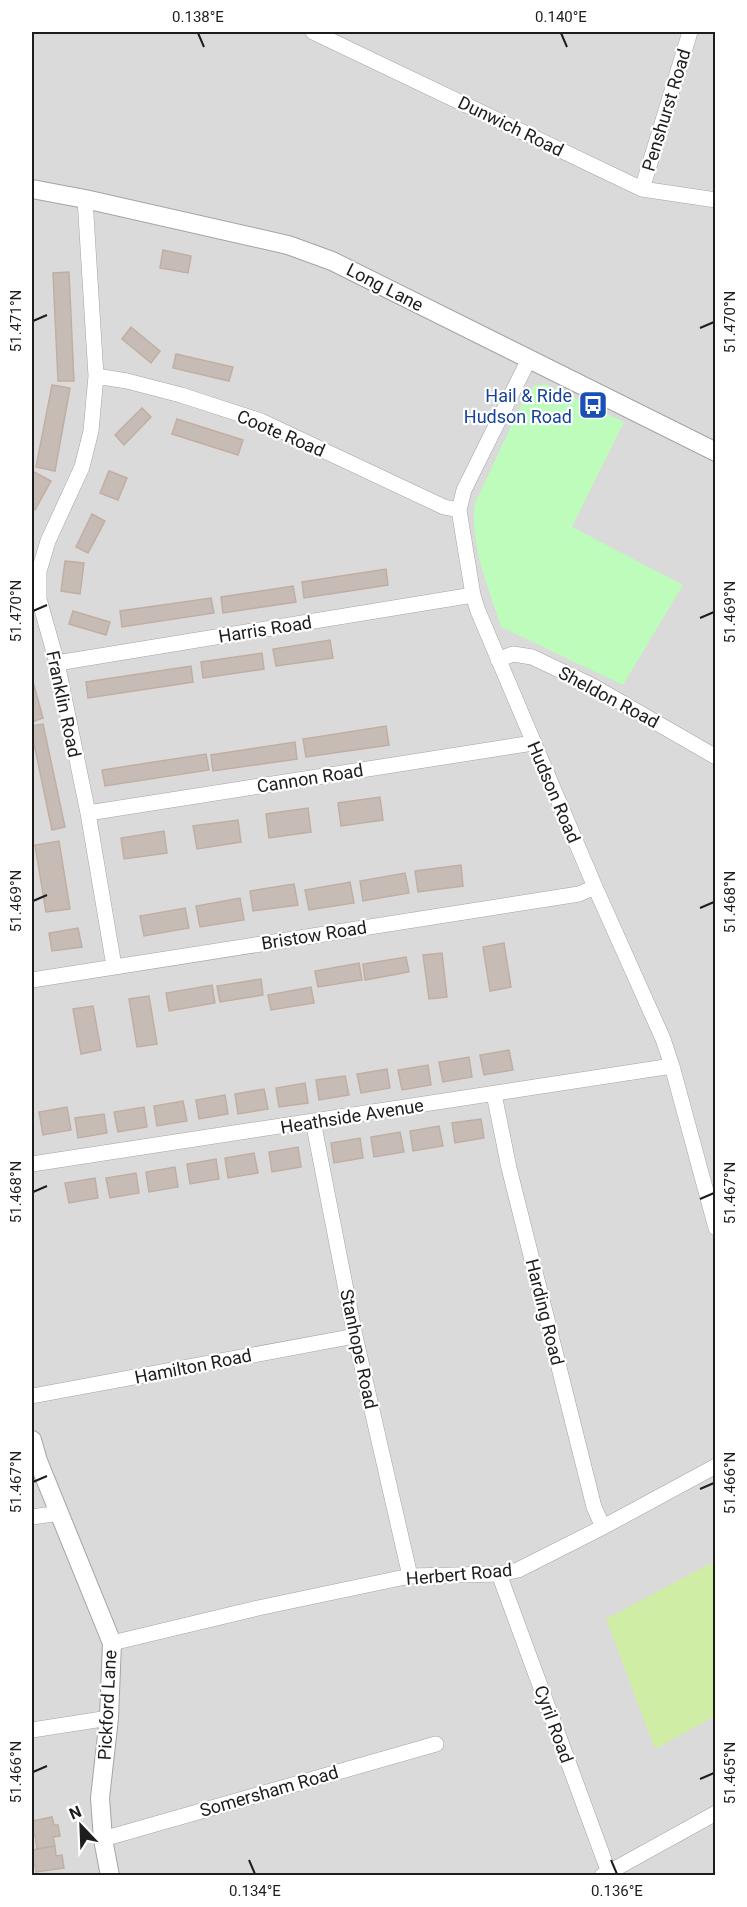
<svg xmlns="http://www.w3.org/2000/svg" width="747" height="1907" font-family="Roboto,sans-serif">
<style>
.residential{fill:#dbdada}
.grass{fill:#cfeda4}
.park{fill:#bdfcbb}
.building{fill:#c7bbb5;stroke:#c1aea3;stroke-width:1.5}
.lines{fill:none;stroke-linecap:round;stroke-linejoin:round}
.minor-casing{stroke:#a4a4a4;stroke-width:16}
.tertiary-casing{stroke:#a4a4a4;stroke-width:20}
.minor{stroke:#fff;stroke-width:15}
.tertiary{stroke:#fff;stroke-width:18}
.ticks{fill:none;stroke:#1d1d1d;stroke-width:2}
.labels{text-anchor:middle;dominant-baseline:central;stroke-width:4.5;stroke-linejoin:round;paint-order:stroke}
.street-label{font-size:18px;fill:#1d1d1d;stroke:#fff}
.transit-label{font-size:18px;fill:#164399;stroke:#fff;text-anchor:end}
.neatline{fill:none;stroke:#1d1d1d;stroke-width:2}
.ticks-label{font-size:15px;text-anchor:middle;fill:#1d1d1d}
</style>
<rect width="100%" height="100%" fill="#efe9e2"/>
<!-- residential -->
<path class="residential" d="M32,32H715V1875H32Z"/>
<!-- grass -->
<path class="grass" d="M715,1561V1716L655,1749L606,1619Z"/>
<!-- park -->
<path class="park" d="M546,384L624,422L572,527L683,585L623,685L501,627C489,588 469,544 475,503L525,397L534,386Z"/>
<!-- building -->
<path class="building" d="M163,250L191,256L188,273L160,268Z
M69,272L74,381H58L53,273Z
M131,327L160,351L151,363L122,339Z
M176,354L233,367L229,381L173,368Z
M52,385L70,388L55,471L36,467Z
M142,408L151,417L124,445L115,435Z
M177,419L243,440L238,455L172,434Z
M109,471L127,478L118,500L100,493Z
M34,472L51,481L35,510L32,508V476Z
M92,514L105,521L88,553L76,547Z
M65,561L84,563L80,594L61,591Z
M386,569L388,585L304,598L302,582Z
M293,586L296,602L223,613L221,597Z
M211,598L214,613L122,627L120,611Z
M73,611L110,622L106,635L69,624Z
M330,640L333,658L276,666L273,649Z
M262,653L264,669L203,678L201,662Z
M191,666L193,682L88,698L86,682Z
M32,678L43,718L32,722Z
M43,724L65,827L52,830L32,734V726Z
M386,726L389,745L306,757L303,739Z
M295,742L297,759L213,771L211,755Z
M206,754L209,770L105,786L102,770Z
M380,797L383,820L341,826L338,803Z
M308,808L311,832L269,838L266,814Z
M238,820L241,842L197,849L193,826Z
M164,831L167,853L124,859L121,838Z
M59,841L70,909L46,912L35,845Z
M461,865L463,886L418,892L415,871Z
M405,873L409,893L363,901L360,881Z
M350,882L354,903L309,910L305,890Z
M294,884L298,905L253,911L250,891Z
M240,898L244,920L200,927L196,906Z
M185,908L189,928L144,936L140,916Z
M78,928L82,947L52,951L49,933Z
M504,943L511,987L490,991L483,947Z
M442,953L447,997L429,999L423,955Z
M406,957L409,972L365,980L363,964Z
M359,963L362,980L318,987L315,971Z
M261,979L263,995L220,1002L217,986Z
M212,985L215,1003L169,1011L166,993Z
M311,987L314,1003L271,1010L268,995Z
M149,996L157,1044L137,1047L129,999Z
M93,1006L101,1050L81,1054L73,1009Z
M509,1050L513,1070L484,1075L480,1055Z
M469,1057L472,1077L443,1082L439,1062Z
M428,1065L431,1085L402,1090L398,1070Z
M387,1069L390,1088L361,1093L357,1074Z
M345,1076L349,1095L319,1100L316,1080Z
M305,1083L308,1103L279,1107L276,1088Z
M264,1089L268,1109L238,1114L235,1094Z
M225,1095L228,1114L199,1119L196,1100Z
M183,1101L187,1121L157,1126L154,1106Z
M67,1107L71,1130L43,1135L39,1112Z
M144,1107L147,1127L118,1132L114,1112Z
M104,1114L107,1133L78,1138L75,1118Z
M481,1119L484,1138L455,1143L452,1123Z
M439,1126L443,1146L413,1151L410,1131Z
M400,1132L404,1152L374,1157L371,1137Z
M360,1138L363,1158L334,1163L331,1143Z
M298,1147L301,1167L272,1172L269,1152Z
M254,1153L258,1173L228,1178L225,1158Z
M216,1159L219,1179L190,1184L187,1164Z
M175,1167L178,1187L149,1192L146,1172Z
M136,1173L139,1193L110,1198L106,1178Z
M95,1178L98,1198L69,1203L65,1183Z
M52,1817L54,1825H58L60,1836L53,1837L55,1846L37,1849L35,1835H32V1821Z
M55,1846L56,1856L62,1855L64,1868L36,1872L35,1864L32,1865V1850Z"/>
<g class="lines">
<!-- minor casing -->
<g class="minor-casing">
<path id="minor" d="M313,32L642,189L716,200
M642,189L690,32
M85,199L96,376L91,431L82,467L48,541L39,571V599L57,663L88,813L114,966
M529,359L464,490L459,510L473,595L478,611L595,887L663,1039L672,1066L716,1228
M96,376L127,381L181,395L261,421L444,507L459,510
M498,660L513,654L532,657L591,685L716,757
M57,663L473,595
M88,813L533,743
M32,980L579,894L595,887
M494,1094L509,1168L594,1507L603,1527
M313,1121L355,1336L410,1576
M32,1164L672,1066
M32,1396L355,1336
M32,1517L60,1513
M499,1574L609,1873
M112,1643L258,1608L410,1576L499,1574L518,1570L603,1527L716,1466
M32,1730L109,1718
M103,1839L436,1744
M602,1876L716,1813"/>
</g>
<!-- tertiary casing -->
<g class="tertiary-casing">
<path id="tertiary" d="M32,189L85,199L288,245L332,261L716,452
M32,1440L38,1461L112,1643L109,1718L100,1798L103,1839L110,1876"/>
</g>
<!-- minor -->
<use href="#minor" class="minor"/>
<!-- tertiary -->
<use href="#tertiary" class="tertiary"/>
</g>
<!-- ticks -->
<path class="ticks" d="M198,33L204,47M561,33L567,47M33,321L47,315M700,328L714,322M33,611L47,605M700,618L714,612M33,901L47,895M700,908L714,902M33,1192L47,1186M700,1199L714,1193M33,1482L47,1476M700,1489L714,1483M33,1772L47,1766M700,1779L714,1773M249,1860L255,1874M611,1860L617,1874"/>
<!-- icons -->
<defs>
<g id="bus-square" transform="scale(1.5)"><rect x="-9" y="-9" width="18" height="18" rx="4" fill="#1a4fb4" stroke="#fff"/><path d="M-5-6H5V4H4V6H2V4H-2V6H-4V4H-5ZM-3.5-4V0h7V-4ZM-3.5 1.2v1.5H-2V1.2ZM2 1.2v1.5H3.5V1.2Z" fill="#fff"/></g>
</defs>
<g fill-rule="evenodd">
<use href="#bus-square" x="593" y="405"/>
</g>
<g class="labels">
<!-- street labels -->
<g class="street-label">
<text transform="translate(666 110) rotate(-73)">Penshurst Road</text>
<text transform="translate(511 126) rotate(26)">Dunwich Road</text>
<text transform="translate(385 287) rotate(27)">Long Lane</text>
<text transform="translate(281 433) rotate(23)">Coote Road</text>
<text transform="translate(265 629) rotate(-9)">Harris Road</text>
<text transform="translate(609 697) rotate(28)">Sheldon Road</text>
<text transform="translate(64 704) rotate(78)">Franklin Road</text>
<text transform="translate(310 778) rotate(-9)">Cannon Road</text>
<text transform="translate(554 792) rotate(67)">Hudson Road</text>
<text transform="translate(314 935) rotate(-9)">Bristow Road</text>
<text transform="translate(352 1116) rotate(-9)">Heathside Avenue</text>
<text transform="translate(545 1312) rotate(76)">Harding Road</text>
<text transform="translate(359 1349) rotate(78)">Stanhope Road</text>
<text transform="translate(193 1366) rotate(-11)">Hamilton Road</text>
<text transform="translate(459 1574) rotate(-5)">Herbert Road</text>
<text transform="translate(107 1705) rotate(-87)">Pickford Lane</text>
<text transform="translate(554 1724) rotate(70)">Cyril Road</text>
<text transform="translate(269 1791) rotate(-16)">Somersham Road</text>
</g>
<!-- transit labels -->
<g class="transit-label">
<text x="572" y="395">Hail &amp; Ride<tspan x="572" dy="21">Hudson Road</tspan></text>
</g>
</g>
<!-- border -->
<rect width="747" height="1907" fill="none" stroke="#ffffff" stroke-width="66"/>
<!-- north arrow -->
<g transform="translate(81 1826) rotate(337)" stroke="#ffffff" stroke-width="4.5" paint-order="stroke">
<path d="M0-4.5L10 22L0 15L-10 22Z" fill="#1d1d1d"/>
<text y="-9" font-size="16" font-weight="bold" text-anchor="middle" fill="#1d1d1d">N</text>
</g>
<rect x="33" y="33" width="681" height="1841" class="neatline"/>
<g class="ticks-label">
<text x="198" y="22">0.138°E</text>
<text x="561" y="22">0.140°E</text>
<text transform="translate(16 321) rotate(-90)" y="5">51.471°N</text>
<text transform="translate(730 322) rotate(-90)" y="5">51.470°N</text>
<text transform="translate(16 611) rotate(-90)" y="5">51.470°N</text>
<text transform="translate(730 612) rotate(-90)" y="5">51.469°N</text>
<text transform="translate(16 901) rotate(-90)" y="5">51.469°N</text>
<text transform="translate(730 902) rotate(-90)" y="5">51.468°N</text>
<text transform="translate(16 1192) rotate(-90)" y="5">51.468°N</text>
<text transform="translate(730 1193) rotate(-90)" y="5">51.467°N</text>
<text transform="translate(16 1482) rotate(-90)" y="5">51.467°N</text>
<text transform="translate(730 1483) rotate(-90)" y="5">51.466°N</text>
<text transform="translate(16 1772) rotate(-90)" y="5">51.466°N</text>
<text transform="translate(730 1773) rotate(-90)" y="5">51.465°N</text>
<text x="255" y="1896">0.134°E</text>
<text x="617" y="1896">0.136°E</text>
</g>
</svg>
